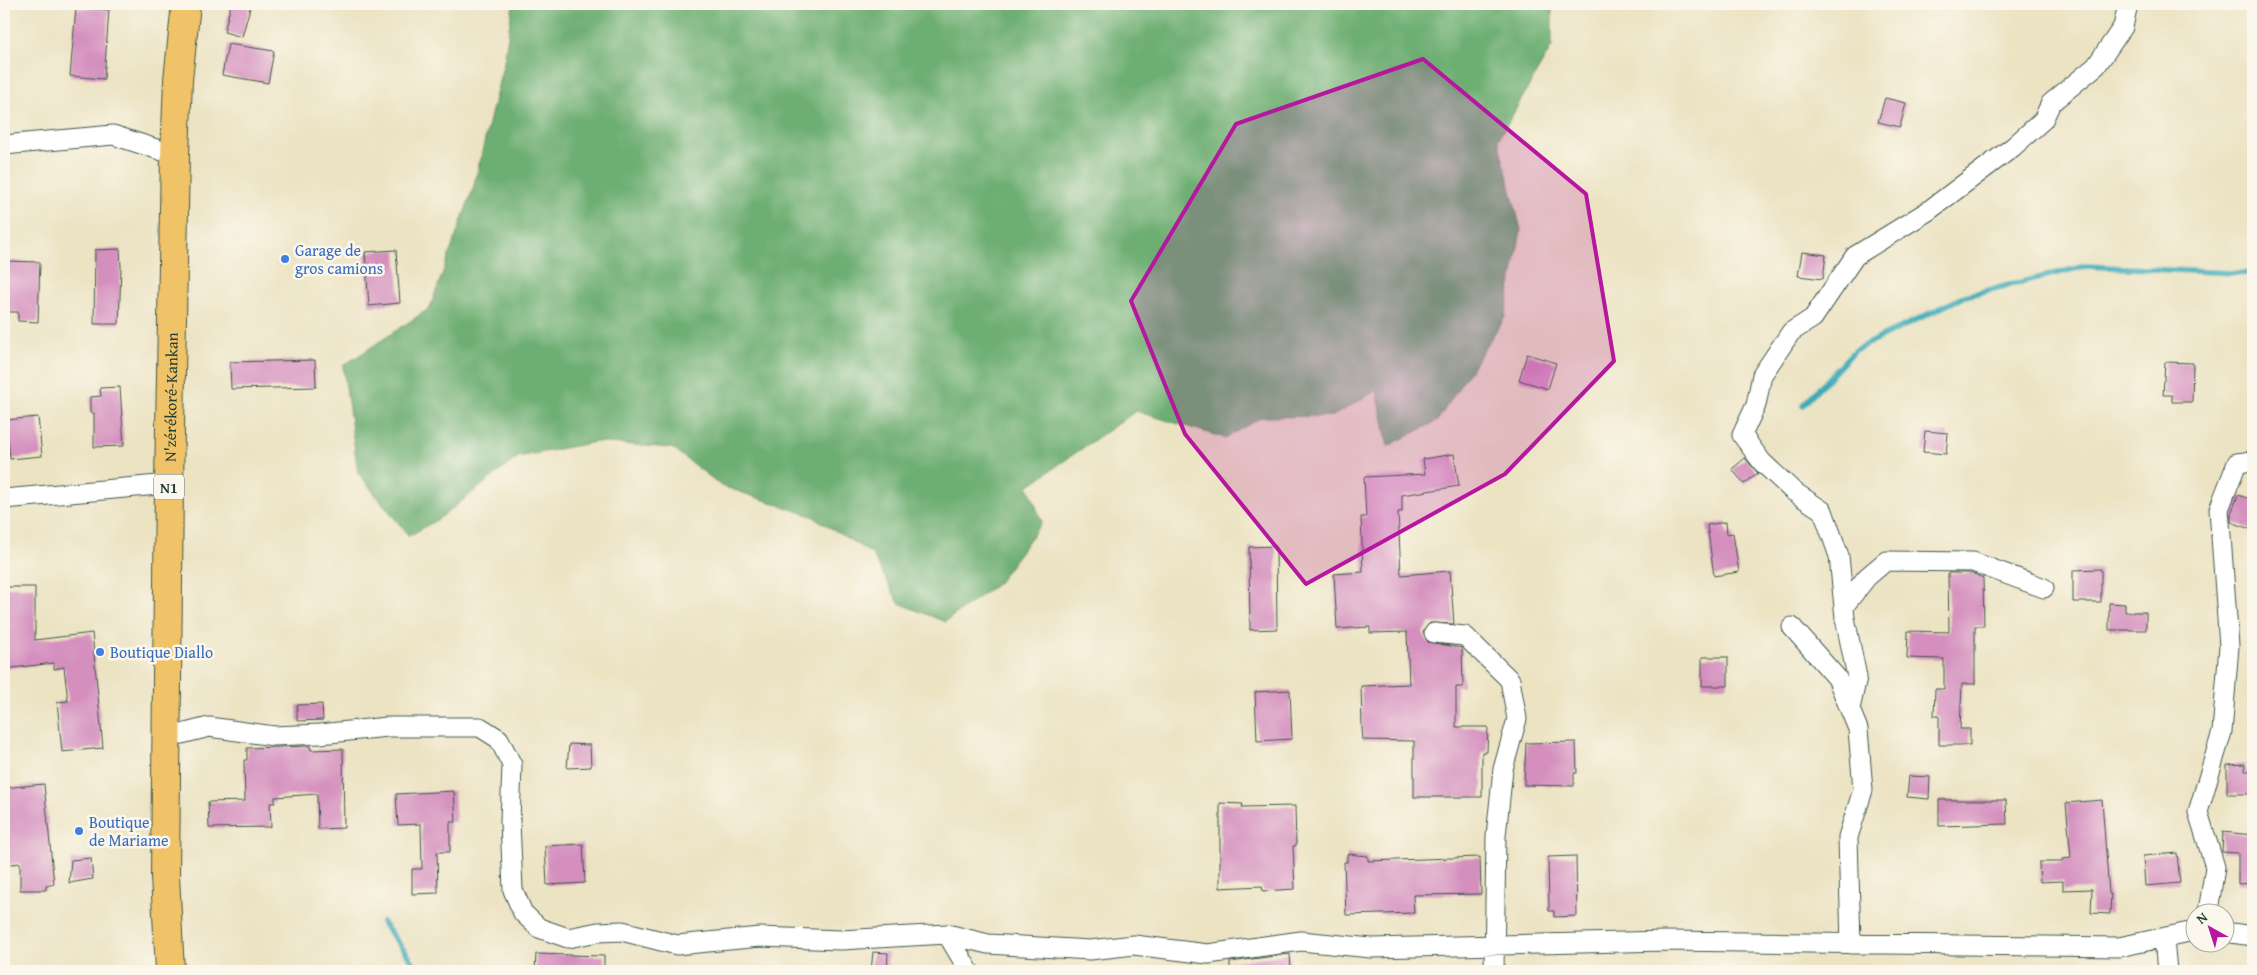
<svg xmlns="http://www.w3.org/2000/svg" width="2257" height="975" font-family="'Gentium Book Plus',serif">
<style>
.forest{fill:#6dae72;stroke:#467653}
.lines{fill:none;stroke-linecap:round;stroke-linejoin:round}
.stream{stroke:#3babb8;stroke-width:5.5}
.building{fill:#d48fbe}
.minor-casing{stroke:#3e5649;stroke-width:21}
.highway-casing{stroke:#3e5649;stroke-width:30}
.minor{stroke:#fff;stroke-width:19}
.highway{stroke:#f1c369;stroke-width:28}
.marked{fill:#b5179e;fill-opacity:0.2;stroke:#b5179e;stroke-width:4;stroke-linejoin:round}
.shop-dot{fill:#3f7fe0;stroke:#fbf7ec;stroke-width:2}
.labels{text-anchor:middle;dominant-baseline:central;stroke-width:5;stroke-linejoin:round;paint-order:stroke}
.shield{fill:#fbf7ec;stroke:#61756b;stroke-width:1}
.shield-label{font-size:15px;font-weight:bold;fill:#1f3d34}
.shop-label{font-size:16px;fill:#366cbe;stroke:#fbf7ec;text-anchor:start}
.street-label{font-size:16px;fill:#1f3d34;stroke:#fbf7ec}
</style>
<rect width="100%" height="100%" fill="#fbf7ec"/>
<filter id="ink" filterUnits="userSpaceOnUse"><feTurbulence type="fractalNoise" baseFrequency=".02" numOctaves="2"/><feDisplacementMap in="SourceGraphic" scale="10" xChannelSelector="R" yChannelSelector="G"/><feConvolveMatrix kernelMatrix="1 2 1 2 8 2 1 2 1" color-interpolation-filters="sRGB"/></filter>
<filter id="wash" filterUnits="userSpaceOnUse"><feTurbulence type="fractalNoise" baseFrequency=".0096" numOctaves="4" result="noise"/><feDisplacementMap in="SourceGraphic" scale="20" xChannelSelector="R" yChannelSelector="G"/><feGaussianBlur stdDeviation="1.12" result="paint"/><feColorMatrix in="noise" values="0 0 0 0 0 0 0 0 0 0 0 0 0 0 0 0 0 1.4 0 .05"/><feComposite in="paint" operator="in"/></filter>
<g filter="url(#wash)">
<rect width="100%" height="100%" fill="#ece3c3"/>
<!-- forest -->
<path class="forest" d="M513,4H1552V46L1498,140L1521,230L1505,317L1437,421L1388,446L1377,390L1333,416L1262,417L1225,438L1136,411L1028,486L1042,522L998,583L945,622L899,603L872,554L812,516L722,486L672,448L595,442L518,457L440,518L409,536L358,473L343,366L430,308L473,189L504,61Z"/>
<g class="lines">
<!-- stream -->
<path class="stream" d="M1803,405L1855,350L1965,296L2086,266L2253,274
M382,922L420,971"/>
</g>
<g id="blocks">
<!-- building -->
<path class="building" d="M231,4H251L242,37L224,32Z
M76,8L109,10L104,79L70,76Z
M228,44L274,51L268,83L222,75Z
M1885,98L1906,103L1900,127L1878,122Z
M120,249L121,267L119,324H94L95,250Z
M396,250L400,303L369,306L365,252Z
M1802,252L1826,255L1823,279L1798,276Z
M4,261L40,262L38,322L18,321V312H4Z
M1527,354L1556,363L1548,389L1519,380Z
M315,360L316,387L231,389L230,362Z
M2165,362L2193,363L2192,402H2172V395H2163Z
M120,387L124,446L94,447V413H90V397L101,396L100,388Z
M38,417L42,456L10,459L6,420Z
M1925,431L1948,433L1946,454L1923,452Z
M1454,454L1459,486L1402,495V512H1398L1401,575L1450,571L1454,624L1430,623L1423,632L1428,642L1462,648L1463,687H1456V727H1488L1487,752H1482V797H1414V741L1363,740L1362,728L1361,686L1409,684L1407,632L1370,633V627L1337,629L1334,574L1363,572L1361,517H1366L1364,477L1425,474L1423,459Z
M1745,458L1758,473L1744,484L1732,469Z
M2238,495L2253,500V520L2250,529L2231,522V514Z
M1726,522L1727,534L1733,533L1739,572L1714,576L1707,525Z
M1276,546L1277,629L1250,630L1249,547Z
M2101,569V602H2073V570Z
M1948,573H1971L1983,578L1984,626H1975V684H1962L1960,729H1970V745H1939V716H1934L1935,689H1944V659L1907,658L1908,631L1949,632Z
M7,587H35V640L92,633L103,748L62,752L57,702L68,701L64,667L54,669V663L4,669Z
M2109,603L2125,604V612H2146V630H2109Z
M1702,657H1728V686H1702Z
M1290,690L1292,739L1257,741L1255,692Z
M322,704L323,720L297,721V705Z
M1576,742L1577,773H1574V786L1524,785L1526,743Z
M569,744L590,745L591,767L567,768Z
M310,746L311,750L343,749L344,828L318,829L317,794L275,797V803H270L271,827L209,828L208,802L245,801L244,760H247V748Z
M2245,764V771H2253V794H2227V765Z
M1909,776L1930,777L1929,799L1907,797Z
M44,784L54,884L46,886V890H20V863L4,865V788Z
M454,791L456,822H450V852H437L438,893L412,894V869H422L421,824L398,825L396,794Z
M1939,800H2006L2007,824L1939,826Z
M2102,800L2109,894H2111L2110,914L2091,913L2092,889L2063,890V881L2040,882L2039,862H2062V859L2071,858L2066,803Z
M1220,803L1243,804L1242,807L1295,806L1296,846H1293L1295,889L1263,891L1262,886L1220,888Z
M2223,832L2253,835V883L2238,884V853L2222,852Z
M583,844L585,883L547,885L545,846Z
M2177,853L2180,883L2145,886L2143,856Z
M1347,854L1368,856V861L1480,857L1481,894L1413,895L1414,913L1346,915L1344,862H1347Z
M1576,856L1577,916L1554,917V911H1549L1548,857Z
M91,858L93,879L69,883L71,860Z
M873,952L888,953L887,971H871Z
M536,954L604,956V971H535Z
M1290,954L1291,971H1230V962Z"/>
</g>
</g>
<g filter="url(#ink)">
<use href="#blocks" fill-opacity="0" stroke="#3e5649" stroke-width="1"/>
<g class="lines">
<!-- minor casing -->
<g class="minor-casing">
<path id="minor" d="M4,145L113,135L175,155
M4,499L169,484
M1844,606L1867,577L1886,561L1973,562L2044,588
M1792,627L1837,678L1858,729L1863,790L1848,837L1851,944
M1434,633L1465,636L1510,680L1517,719L1503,769L1496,836L1494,971
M1850,709L1857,677L1845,618L1839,556L1823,511L1793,491L1762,462L1742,435L1756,405L1762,375L1791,332L1813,318L1855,256L1928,211L2013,147L2043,120L2051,103L2096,66L2123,27L2128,4
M166,738L209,727L274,736L320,734L387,727H480L499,739L512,765L510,822L513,890L523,913L539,928L568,938L598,932L622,931L677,945L760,937L841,940L947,934L988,944L1090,950L1134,945L1208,954L1301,941L1371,948L1666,941L2119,947L2194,931
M2208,912L2215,867L2198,812L2222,732L2229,646L2219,509L2237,463L2253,461
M2224,932L2253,936
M947,934L969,971
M2164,939L2167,971"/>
</g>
<!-- highway casing -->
<g class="highway-casing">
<g id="highway">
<path id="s1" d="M170,971L165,876L169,484L175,155L178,80L186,4"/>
</g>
</g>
<!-- minor -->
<use href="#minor" class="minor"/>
<!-- highway -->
<use href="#highway" class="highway"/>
</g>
</g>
<!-- marked area -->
<path class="marked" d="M1423,59L1586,194L1614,361L1505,474L1306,584L1185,434L1131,301L1236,124Z"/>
<!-- markers -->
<g class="shop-dot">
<circle cx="285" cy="259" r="5"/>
<circle cx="100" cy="652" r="5"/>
<circle cx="79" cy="831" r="5"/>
</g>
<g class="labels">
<!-- shield labels -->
<rect class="shield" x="154" y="474.5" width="30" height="25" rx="4"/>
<g class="shield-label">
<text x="169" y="487">N1</text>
</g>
<!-- shop labels -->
<g class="shop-label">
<text x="295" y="250">Garage de<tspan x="295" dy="18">gros camions</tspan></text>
<text x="110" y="652">Boutique Diallo</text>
<text x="89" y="822">Boutique<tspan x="89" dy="18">de Mariame</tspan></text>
</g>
<!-- street labels -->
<g class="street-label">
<text stroke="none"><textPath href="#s1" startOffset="574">N'zérékoré-Kankan</textPath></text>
</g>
</g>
<!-- margin -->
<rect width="2257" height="975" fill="none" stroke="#fbf7ec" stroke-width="20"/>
<!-- north arrow -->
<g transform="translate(2210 928) rotate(321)"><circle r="24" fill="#fbf7ec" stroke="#a3ada2"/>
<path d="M0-4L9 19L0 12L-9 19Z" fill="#b5179e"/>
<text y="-8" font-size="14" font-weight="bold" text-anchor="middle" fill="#1f3d34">N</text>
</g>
</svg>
